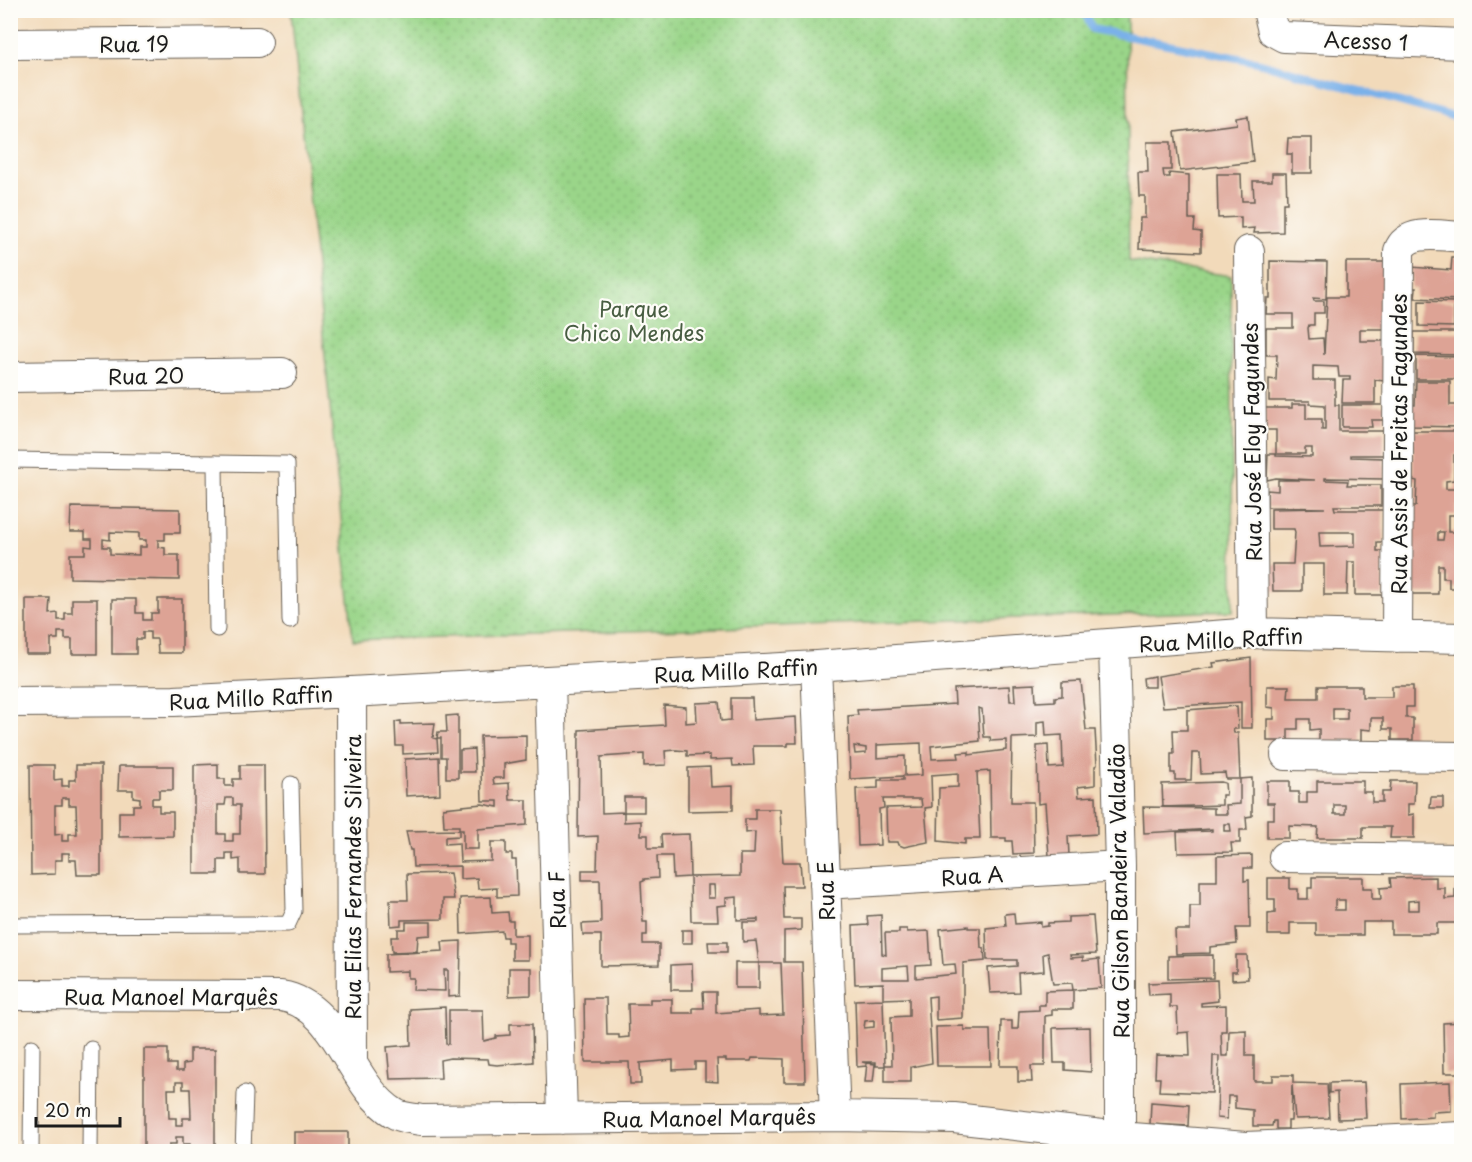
<svg xmlns="http://www.w3.org/2000/svg" width="1472" height="1162" font-family="'Playpen Sans',sans-serif">
<style>
.park{fill:url(#park-dots);stroke:#5b7852;stroke-width:1.5}
.lines{fill:none;stroke-linecap:round;stroke-linejoin:round}
.stream{stroke:#7ab1e9;stroke-width:8}
.building{fill:#dda395;fill-rule:evenodd}
.lane-casing{stroke:#675e53;stroke-width:17}
.street-casing{stroke:#675e53;stroke-width:32}
.lane{stroke:#fff;stroke-width:15}
.street{stroke:#fff;stroke-width:30}
.labels{text-anchor:middle;dominant-baseline:central;stroke-width:4.5;stroke-linejoin:round;paint-order:stroke}
.street-label{font-size:21px;fill:#1c1c1c;stroke:#fdfcf7}
.park-label{font-size:21px;fill:#485d42;stroke:#fdfcf7}
</style>
<defs>
<pattern id="park-dots" width="8" height="8" patternUnits="userSpaceOnUse" patternTransform="scale(1.5)"><rect width="8" height="8" fill="#9ad589"/><path d="M2 2h.1M6 6h.1" fill="none" stroke="#84b676" stroke-width="1.8" stroke-linecap="round"/></pattern>
</defs>
<rect width="100%" height="100%" fill="#fdfcf7"/>
<filter id="ink" filterUnits="userSpaceOnUse"><feTurbulence type="fractalNoise" baseFrequency=".0167" numOctaves="2"/><feDisplacementMap in="SourceGraphic" scale="12" xChannelSelector="R" yChannelSelector="G"/><feConvolveMatrix kernelMatrix="1 2 1 2 8 2 1 2 1" color-interpolation-filters="sRGB"/></filter>
<filter id="wash" filterUnits="userSpaceOnUse"><feTurbulence type="fractalNoise" baseFrequency=".008" numOctaves="4" result="noise"/><feDisplacementMap in="SourceGraphic" scale="24" xChannelSelector="R" yChannelSelector="G"/><feGaussianBlur stdDeviation="1.35" result="paint"/><feColorMatrix in="noise" values="0 0 0 0 0 0 0 0 0 0 0 0 0 0 0 0 0 1.4 0 .05"/><feComposite in="paint" operator="in"/></filter>
<g filter="url(#wash)">
<rect width="100%" height="100%" fill="#f2daba"/>
<!-- park -->
<path class="park" d="M291,11H1127L1129,261L1231,276L1233,611L353,640Z"/>
<g class="lines">
<!-- stream -->
<path class="stream" d="M1084,10L1092,29L1253,61L1462,119"/>
</g>
<g id="blocks">
<!-- building -->
<path class="building" d="M1248,116L1253,162L1180,171L1175,132L1237,124L1236,118Z
M1288,138H1312V173H1292V154H1287Z
M1147,142H1171V170H1163L1164,177H1170L1169,173L1189,175V219H1195L1194,231L1201,232V252L1139,249L1140,218H1145V196H1139L1138,172H1148Z
M1272,173H1286L1287,203H1283V232L1254,233L1255,228L1241,229V217L1218,218L1217,174H1241L1242,201H1254L1253,181H1272Z
M1452,257H1461V326H1456L1459,300L1415,298L1416,288H1411V267L1451,270Z
M1270,261L1327,262L1326,299L1313,298L1314,301H1324V313H1314V325H1309L1308,328L1309,339L1323,338L1324,355L1327,297H1346V262H1386L1385,329H1360V341H1385V381L1375,380V403H1342L1343,380H1350V377H1339L1338,367L1313,366V380H1335V405H1339V431H1384V455H1351V457L1384,458V479L1325,478V480L1348,481L1347,485H1381V506H1334L1335,510H1383V542H1377V551H1383V595H1355V562H1348L1347,595H1324V564H1302V591H1273L1272,564H1293L1295,532L1294,529H1271V509L1325,508L1267,507V490L1278,491V480H1315L1276,478L1267,480L1268,454H1276V430H1265V408H1292V404H1306V419H1322V430H1325V405L1310,404V401H1269V379L1276,380L1277,355H1266V328H1293V314H1266L1267,298H1270ZM1305,448H1312V457L1276,456V454H1305ZM1319,532H1355V546L1320,547Z
M1419,301L1454,302V327L1419,326Z
M1414,332H1461V355L1414,354Z
M1416,356L1461,357V379H1416Z
M1416,381H1450V405H1461V427L1410,426V405H1415Z
M1342,405H1385L1384,420H1371L1372,427H1342Z
M1413,431H1461V455H1454V480L1446,481V489H1456V481H1461V506H1456V515H1448V532H1461V588H1449V578H1443V565H1438V594H1409V506H1416L1417,481L1413,480ZM1438,532H1444L1443,540H1438Z
M71,507L180,509V533H165V540H158V547L165,548V555H179V580L70,578V554H85V546L92,547V539H85V532H70ZM110,532L139,533V540H146V547H139V555L110,554V547H103V539L110,540Z
M26,599H51L50,614L58,613V620H65V613H72V599H97V654H72V639H65V632H58V639H51V654H26Z
M112,599H136V613H143V620H151V613H158V599H182V653H158L157,639H150V632H143V639H136V654H112Z
M1251,658L1252,728H1241V702L1163,707L1158,676L1214,667L1213,663Z
M1155,676V687H1144L1143,678Z
M1081,681L1086,730H1095L1097,765L1095,766V785L1078,787L1079,797L1096,796L1097,834L1068,836L1069,855L1049,856L1045,803L1038,804L1037,746L1048,745L1049,768L1063,767L1062,735L1046,736L1045,721L1037,722V737L1012,738L1011,802H1033L1034,853L1013,854L1012,841H1006V838H991L990,771L977,772L980,839H965V844L938,841L939,788L958,787V773L931,775L932,807L925,808L928,842L904,847L899,845L898,842H887L886,808L922,807L921,799H883L884,808L879,809L880,845L858,846L856,789L878,788V780H903V776L850,779L848,716L858,715L857,710L955,704L954,689L1009,686L1010,701H1015L1014,685L1035,684L1036,702L1055,701V697L1062,696V682ZM978,708L982,709L984,737H990L991,741L1006,740V750L969,755V752L958,753L959,758L932,759L931,746L980,741ZM921,743L922,775L905,776V756L877,758V745ZM854,746L866,748V753L855,754Z
M1267,686H1289L1288,698H1318V686H1362V697H1392V686H1413V707H1406V718H1413V740H1392V729H1383V718H1371V730L1361,729V741H1319V729L1310,730V719H1298V729H1288V741H1267V719H1274V708L1267,707ZM1333,708H1347V719H1333Z
M731,698H752L753,720L796,717L797,743H788V746H753L754,765L733,766L732,759L710,760V755L687,756V751L676,750L665,751L666,765L644,766V754L601,757L602,813L624,812V822L641,821V835H648V848H662L661,835L689,834L690,877L673,878L672,856H657L658,878L644,879V881L641,882L643,922H647V935H643V944H659V965L601,966V935H583L582,924L601,923L600,880H582V870H597L598,836L578,837L579,730L665,725L664,705L686,707V723L697,722L696,703L719,702L721,721L731,720Z
M1237,706L1238,729H1233L1234,733H1238L1240,779L1252,778V816L1246,817L1247,830H1240V843H1231L1232,852L1178,853L1177,832L1212,831V829L1144,833L1143,807L1214,808V814H1227L1226,805L1240,804V779H1226L1225,773L1201,774L1200,753H1192L1191,780H1175V773H1171V754H1174L1173,730H1187V710ZM1224,824H1230L1231,831H1224Z
M458,715V778H446V757H441V738H437L438,732H447L446,716Z
M401,721V724L435,723L433,738L437,739L438,752L403,754V746H396L395,722Z
M526,735V760L504,764V778H493L494,784L509,783L510,800H527V825L478,829V849H463V830H459V826H444L443,808L482,804L498,807V801H482L480,736Z
M474,749L475,772H460V750Z
M439,757L440,794L406,796L405,759Z
M218,764V779H225V786H233V779H240V765H264L265,874H240V859L233,860V853H226V860H218V874H194V765ZM226,798H233V805H240V834H233V841H225V834H218V805H225Z
M30,765H54V780L62,779V786H69V780H76V765H101V875H77L76,860H69V853H62V860H55V874L31,875ZM62,798H69V805H76L77,834H69V841H62V834L55,835V805H62Z
M119,766H173V790H159V798H152V805H159V812H173V836L119,837V812H133V805H140V798L133,797V790H118Z
M710,767L711,787L733,786V810L688,811V768Z
M1267,781H1290V792H1299V803H1307V792H1317V781H1363V792H1372V802H1382V792H1390L1391,781H1415L1414,804H1408V815L1414,814V838H1390L1391,827H1363V838H1317L1318,827L1289,826V838H1267V819H1274V803H1267ZM1334,805H1345V814H1334Z
M1221,782L1225,783L1226,795H1222V805L1163,807L1162,784Z
M624,797H644V812H624Z
M1431,797H1443V808H1430Z
M755,809H780L783,862H800L802,886H783L784,919H801V930L784,931V962H802L805,1082H784V1059L752,1058L751,1061H726V1059H717L718,1082L705,1081V1062H695V1069L673,1070V1060L640,1063L641,1084H630L629,1062H585L584,998H606L607,1035H619V1038L629,1037L628,1004H650V999H672V1013H693V1008H704L703,992H716V1013L759,1010V1016L783,1015L781,963H759V988H735V963H759L756,941L743,942V922H758V919L737,920V897L726,898V905L717,906L718,921H691L690,877L740,876V854H754L755,832L745,833V819H755ZM708,885H714L715,898H708Z
M459,830V836L445,837V844L459,843L460,862L491,861V842H506V854H512V860H516L517,896L497,897V888L478,889L477,878L460,879V866L413,867L412,850H410L406,831Z
M1252,855V868H1244V881L1249,880L1250,928H1236L1237,944L1210,947V953L1176,954L1175,930H1190V906H1200V881H1217V856Z
M450,873L454,899H443V919L401,920V925L391,926L390,900H408L407,874Z
M1312,877H1363V888H1372V899H1381L1380,888L1391,887L1390,878L1436,877V888H1445V899L1455,898V888H1461V923H1437V934H1391V922H1363V935H1316V923H1290V935H1268V914L1275,913V899H1268V878H1290V889H1298V899H1308V888H1312ZM1335,900H1345V910H1335ZM1419,900V910H1408V901Z
M491,897L492,913L508,912L509,921H513V935H528V960H512V942H507V937H503L502,931L461,934L460,898Z
M1014,913L1015,924L1041,922V927L1048,926V923L1068,922V917L1093,916L1096,954L1070,955L1071,958L1083,957V961L1099,959L1101,988L1073,990L1072,983L1053,984L1048,953L1043,954L1044,971L1018,973L1019,992L990,993L988,968L1017,966V960H987L986,928L1006,926L1005,914Z
M881,915L882,954L886,955L885,933H899V929H907V932L929,931L931,965L916,966V978L956,974L955,964L943,965L940,929L968,926V928H980L981,948H984L985,961L963,963V1018L936,1020V996L928,997L932,1063L911,1067V1082H885V1065H892L891,1017L909,1016V998L883,999V983L855,984L853,926L868,925L867,916ZM908,966L909,979H882V968Z
M406,922H431V935L418,936L417,951L392,952L391,937H398V929H406Z
M682,930H692V943H682Z
M461,941L460,996L448,997V970H444L445,991L413,990L414,978H408V971L386,972V954L443,951L442,942Z
M708,942H727V952H709Z
M1213,955V978L1168,979V956Z
M1236,955H1247L1248,979L1232,980V972H1236Z
M692,964L693,990H671V965Z
M509,968H531V995L509,996Z
M1217,980L1218,1001L1201,1003V1006L1226,1005V1031H1221L1222,1056H1228L1229,1031L1246,1030V1056H1254V1081H1273V1075H1293V1083L1327,1084L1329,1118L1295,1119L1292,1085L1291,1121H1288V1129H1276V1121H1273L1272,1126H1253V1110L1235,1108V1096H1228L1227,1119L1217,1118L1219,1056H1213L1212,1093L1159,1091L1160,1078H1155L1156,1055L1190,1056L1189,1032L1178,1033L1177,1007H1170V994L1149,995L1148,983Z
M1073,990V1009H1052V1015L1045,1016V1066H1031L1032,1082H1018V1066H1000L1001,1021H1012V1029H1018L1019,1011L1039,1010V1005H1045V991Z
M883,999L885,1066H876V1062H862L866,1063V1066L857,1067L855,1000ZM874,1020V1027L864,1028L865,1021Z
M445,1007L446,1044H449V1010H483L484,1041L496,1038V1036L510,1035V1024H532L533,1062L497,1065L489,1064L488,1059L450,1058L440,1060L441,1078L390,1079L387,1047L411,1045L410,1009Z
M1461,1022V1073H1444L1443,1023Z
M964,1026V1030H990L991,1066H937L936,1027Z
M1090,1027L1091,1072L1065,1070V1063H1054L1053,1028Z
M144,1049H168V1064H176V1071H183V1064L190,1063V1049H215V1152H191L190,1144H183V1137H176V1144H169V1152H144ZM176,1082H183V1089H190L191,1118H183V1125H176V1118H169L168,1089H176Z
M867,1063L875,1064L873,1082H865Z
M1364,1082L1366,1118L1338,1119L1337,1092L1329,1093V1083Z
M1450,1082L1451,1111L1433,1112V1117L1402,1119L1401,1084Z
M1151,1102L1189,1105L1188,1126L1150,1124Z
M294,1132H348V1152H294Z"/>
</g>
</g>
<g filter="url(#ink)">
<use href="#blocks" fill-opacity="0" stroke="#675e53" stroke-width="1.5"/>
<g class="lines">
<!-- lane casing -->
<g class="lane-casing">
<path id="lane" d="M10,460L287,464L290,621
M215,463L217,629
M10,925L288,924L294,911L291,784
M31,1152L32,1047
M90,1152L91,1049
M243,1152L245,1093"/>
</g>
<!-- street casing -->
<g class="street-casing">
<path id="street" d="M1268,10L1273,31L1284,37L1462,44
M10,44L257,42
M1249,251L1253,633
M10,377L282,373
M1397,637L1399,251C1407,228 1442,236 1462,237
M1114,645L1120,866V1137
M816,666L835,1116
M550,681L562,1119
M351,692L352,1061
M10,702L174,701L351,692L816,666L1253,633L1462,638
M1286,755L1462,757
M1284,857L1462,859
M825,884L1120,866
M10,995L281,996C339,1005 349,1086 394,1113C401,1118 412,1118 421,1120L835,1116L954,1118L1120,1137L1246,1147L1462,1137"/>
</g>
<!-- lane -->
<use href="#lane" class="lane"/>
<!-- street -->
<use href="#street" class="street"/>
</g>
</g>
<g class="labels">
<!-- street labels -->
<g class="street-label">
<text transform="translate(1366 40) rotate(2)">Acesso 1</text>
<text transform="translate(134 43) rotate(-1)">Rua 19</text>
<text transform="translate(146 375) rotate(-1)">Rua 20</text>
<text transform="translate(1251 442) rotate(-91)">Rua José Eloy Fagundes</text>
<text transform="translate(1398 444) rotate(-90)">Rua Assis de Freitas Fagundes</text>
<text transform="translate(1221 639) rotate(-3)">Rua Millo Raffin</text>
<text transform="translate(736 670) rotate(-3)">Rua Millo Raffin</text>
<text transform="translate(251 697) rotate(-3)">Rua Millo Raffin</text>
<text transform="translate(972 875) rotate(-4)">Rua A</text>
<text transform="translate(352 877) rotate(-90)">Rua Elias Fernandes Silveira</text>
<text transform="translate(825 891) rotate(-92)">Rua E</text>
<text transform="translate(1118 891) rotate(-91)">Rua Gilson Bandeira Valadão</text>
<text transform="translate(556 900) rotate(-92)">Rua F</text>
<text x="171" y="996">Rua Manoel Marquês</text>
<text transform="translate(709 1117) rotate(-1)">Rua Manoel Marquês</text>
</g>
<!-- park labels -->
<g class="park-label">
<text x="634" y="308">Parque<tspan x="634" dy="24">Chico Mendes</tspan></text>
</g>
</g>
<!-- margin -->
<rect width="1472" height="1162" fill="none" stroke="#fdfcf7" stroke-width="36"/>
<!-- scale -->
<path d="M36 1117v9h84v-9" fill="none" stroke="#1c1c1c" stroke-width="3"/>
<text x="45" y="1117" font-size="18" fill="#1c1c1c" stroke="#fdfcf7" stroke-width="4.5" paint-order="stroke">20 m</text>
</svg>
